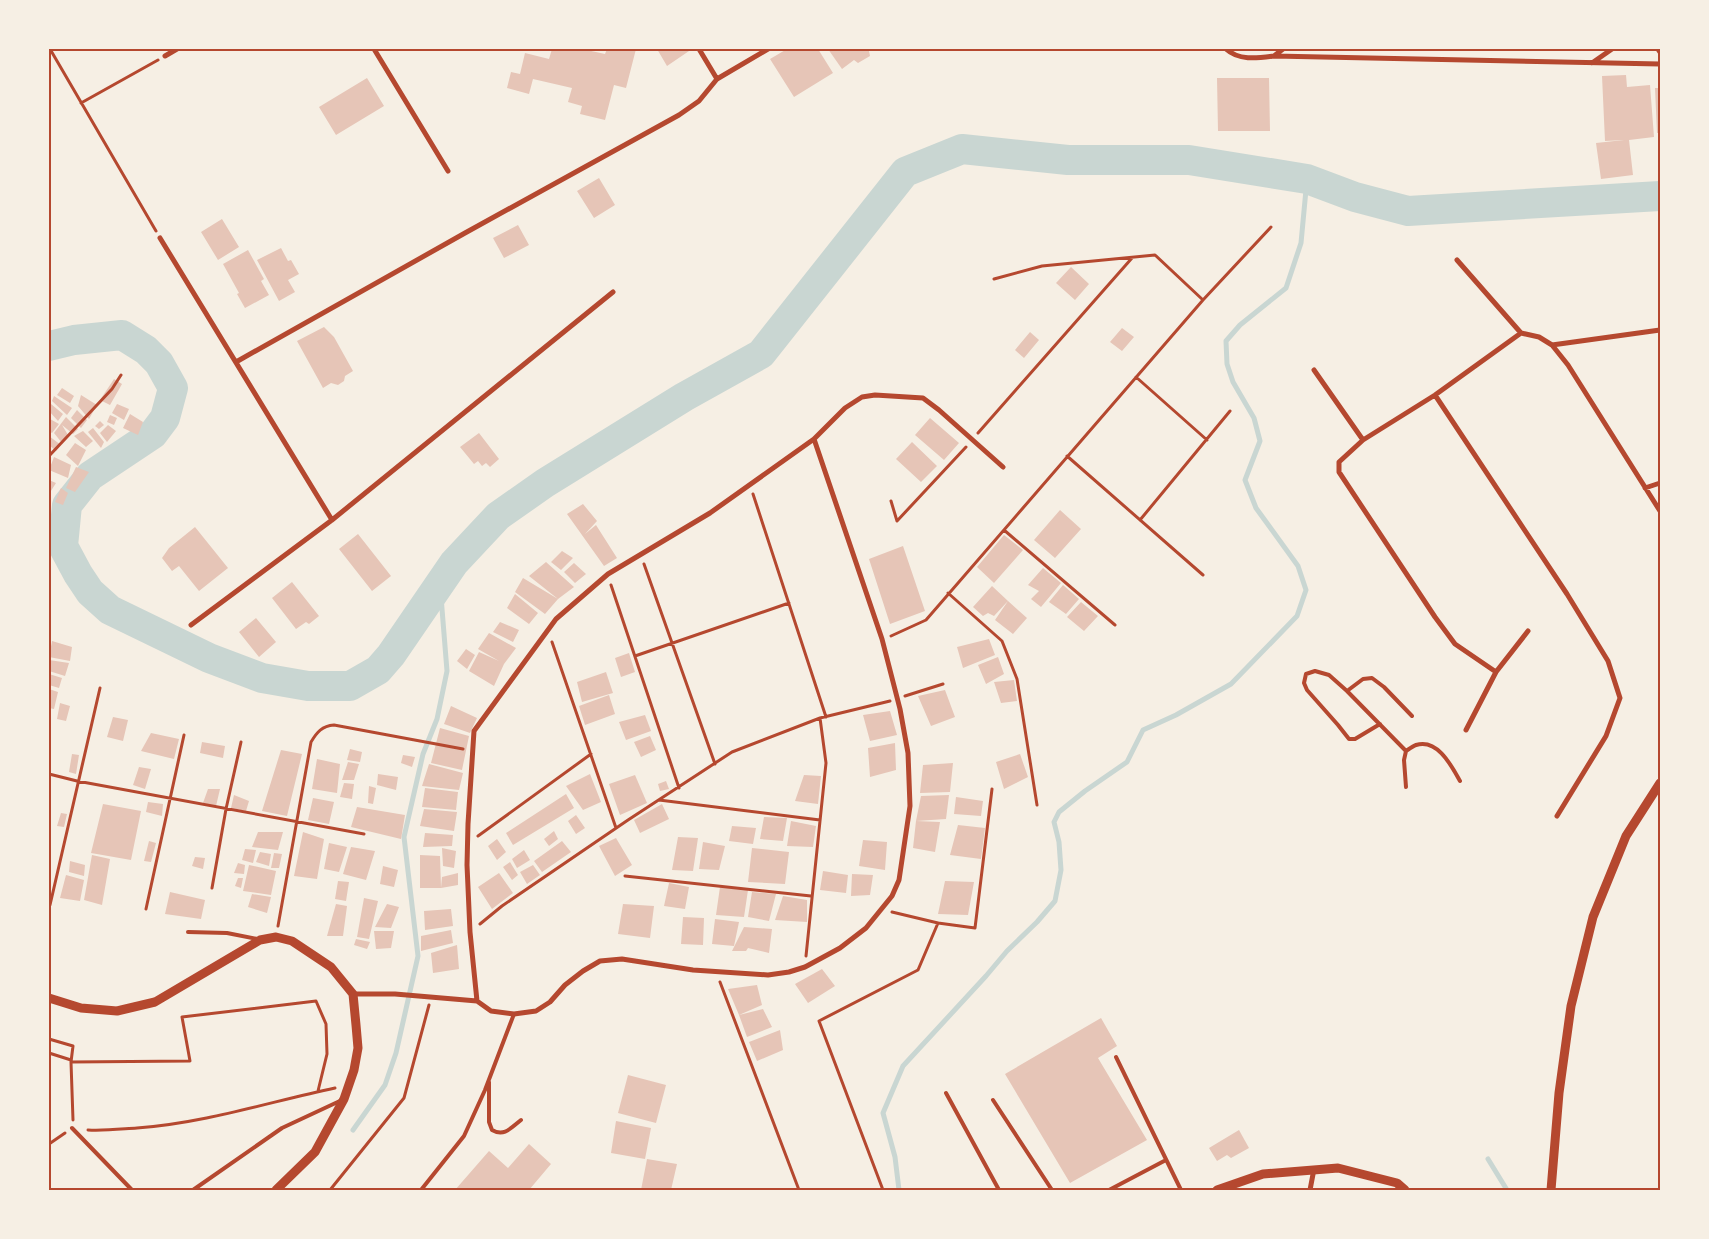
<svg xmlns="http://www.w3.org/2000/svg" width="1709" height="1239" font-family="'Source Serif 4',serif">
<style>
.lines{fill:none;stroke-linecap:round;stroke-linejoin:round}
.stream{stroke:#c9d6d2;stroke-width:5}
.river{stroke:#c9d6d2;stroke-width:30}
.building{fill:#e6c5b7}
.path{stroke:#b5482f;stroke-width:3}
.service{stroke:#b5482f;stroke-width:4}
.minor{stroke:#b5482f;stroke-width:5}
.tertiary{stroke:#b5482f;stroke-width:9}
.neatline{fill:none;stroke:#b5482f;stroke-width:2}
</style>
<rect width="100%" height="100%" fill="#f6efe4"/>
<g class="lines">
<!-- stream -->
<path class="stream" d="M353,1130L385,1085L396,1053L418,956L404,837L423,754L437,719L447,671L440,584
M1488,1159L1507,1190
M899,1190L895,1157L883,1113L903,1066L986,976L1007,951L1037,922L1055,901L1061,870L1059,842L1054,822L1059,812L1085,791L1127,762L1143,730L1176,715L1231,684L1297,616L1306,590L1298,566L1256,508L1245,480L1260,441L1254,418L1233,382L1227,364L1226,341L1240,325L1286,288L1301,243L1307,179"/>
<!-- river -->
<path class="river" d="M49,346L74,340L122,335L146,350L159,363L173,388L165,418L153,434L90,476L67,505L63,546L78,574L90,592L110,610L209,658L262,678L308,686H350L378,670L391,655L454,563L498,516L545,483L684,397L761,354L905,172L962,149L1068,160H1189L1307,179L1355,197L1408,211L1660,196"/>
</g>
<!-- building -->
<path class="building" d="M552,49H582L605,54L607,49H636L626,88L614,85L605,120L580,114L582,106L568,102L572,88L533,79L529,94L507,88L511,72L520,74L525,53L549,59Z
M657,49H692L667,66Z
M787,49H818L833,73L794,97L770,59Z
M828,49H873L869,51L870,56L858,63L854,60L842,69Z
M1626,75L1627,87L1650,85L1654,137L1629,140L1633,175L1601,179L1596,143L1624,140L1605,141L1602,76Z
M367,78L384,106L336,135L319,107Z
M1217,78H1269L1270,131H1218Z
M1655,88H1660V133H1657Z
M599,178L615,205L594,218L577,191Z
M222,219L239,247L218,260L201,232Z
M518,225L529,245L504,258L493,238Z
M281,248L288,261L291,260L299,274L288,280L295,292L279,301L257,260Z
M248,250L264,279L261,281L269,295L245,308L237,294L239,293L223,264Z
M1071,267L1089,284L1075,300L1056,283Z
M324,327L334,337L353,371L345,376L344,381L338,385L331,383L323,388L297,341Z
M1122,328L1134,337L1122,351L1110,342Z
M1030,332L1039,340L1024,358L1015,350Z
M114,379L122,384L110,405L100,400Z
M62,388L74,396L70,403L57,395Z
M81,395L97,405L89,419L78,406Z
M54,396L72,408L67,415L52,401Z
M51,404L63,414L58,421L49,411Z
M117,404L129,409L124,420L112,413Z
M77,410L87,420L81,428L71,418Z
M130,414L143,422L138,435L123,428Z
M110,415L117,418L114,425L107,422Z
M66,417L78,429L73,434L62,425L68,435L62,443L54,433Z
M930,418L959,443L944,460L915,435Z
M50,419L59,424L52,433L49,431V421Z
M100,421L104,425L99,429L95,426Z
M108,425L116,431L107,442L100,433Z
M93,428L104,442L101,448L88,432Z
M83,431L93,441L86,447L74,436Z
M479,433L499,459L490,467L486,463L482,466L478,461L474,464L460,447Z
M49,436L61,445L56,451L49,445Z
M912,442L937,466L921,482L896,459Z
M75,443L86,450L78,466L66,455Z
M54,457L71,465L68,478L49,470Z
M76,467L89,472L75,492L66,488Z
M49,480L56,483L49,494Z
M61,488L68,493L63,505L55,502Z
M583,504L597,521L585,534L596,525L617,558L604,566L567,514Z
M1060,510L1081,529L1055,558L1034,540Z
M195,527L228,568L199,591L179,566L172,571L162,558L169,548Z
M358,534L391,576L372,591L339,549Z
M1004,535L1023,550L994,583L977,567Z
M903,546L925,611L890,624L869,559Z
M562,551L573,558L561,570L551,562Z
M546,562L574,587L558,599L529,576Z
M574,563L586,574L575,583L564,572Z
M1043,568L1061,583L1041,607L1031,599L1039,591L1028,585Z
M523,578L558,599L545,614L515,592Z
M292,582L319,616L309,624L306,622L296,629L272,598Z
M1063,585L1079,599L1066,614L1049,602Z
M992,586L1008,601L994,616L988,613L983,616L973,607Z
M515,594L538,613L529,624L507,608Z
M1008,601L1027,618L1013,634L995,620Z
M1081,602L1098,616L1084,631L1067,617Z
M256,618L276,642L259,657L239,632Z
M500,622L519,630L513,642L493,632Z
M489,633L516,648L504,664L494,686L469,671L479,652L499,661L478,649Z
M989,639L995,655L963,668L957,647Z
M52,641L72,647L70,661L49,657Z
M466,649L475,655L467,669L457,661Z
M629,653L635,672L621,677L615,658Z
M998,657L1004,674L986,684L978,665Z
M49,660L69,663L65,676L49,671Z
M606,672L613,693L582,702L577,682Z
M49,674L62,678L59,688L49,685Z
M1014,680L1017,701L1001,703L994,682Z
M49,689L58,692L54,709L49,708Z
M945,690L955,717L931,726L918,696Z
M609,695L615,714L585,725L579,706Z
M60,703L70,706L66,721L57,719Z
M451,706L477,718L470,733L444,724Z
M890,711L897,735L870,741L863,715Z
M645,715L651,731L626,740L619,722Z
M113,717L128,720L123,741L107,737Z
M440,728L469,736L462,770L431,763Z
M151,733L179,739L174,759L141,751Z
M650,736L656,750L641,757L634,742Z
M202,742L225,746L223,758L200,753Z
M895,743L896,770L870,777L868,748Z
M350,749L362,752L360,762L347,760Z
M281,750L302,754L287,816L262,811Z
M72,754L79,755L76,774L69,772Z
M1020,754L1028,777L1004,789L996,762Z
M403,755L415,757L412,767L401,763Z
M317,759L340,764L337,793L312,789Z
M348,762L359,764L354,780H342Z
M953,763L950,792L920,793L923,765Z
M429,764L463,773L459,790L422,786Z
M139,767L151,769L145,789L133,785Z
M378,774L398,777L396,790L377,785Z
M590,774L601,802L583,810L566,786Z
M635,775L647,803L620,815L609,784Z
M804,775L821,776L818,804L795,801Z
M666,781L669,789L660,791L658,784Z
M344,783L354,784L352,799L340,797Z
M369,786L376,788L373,804L368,803Z
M425,788L458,792L456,810L422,807Z
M208,789H220L216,806L203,803Z
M566,794L574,808L513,845L506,833Z
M234,795L249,801L246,811L231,808Z
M949,795L946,819L916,821L940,822L935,852L913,848L916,821L921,796Z
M956,797L983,801L981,816L954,814Z
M313,798L334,802L329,824L308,820Z
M148,802L163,804L162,816L146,812Z
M103,804L141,811L131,860L91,853Z
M662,804L669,819L640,833L634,820Z
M357,807L405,815L401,839L351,827Z
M424,809L457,812L454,831L420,826Z
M61,813L67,814L64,827L57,826Z
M576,815L585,828L576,834L568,821Z
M764,817L787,818L783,841L760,839Z
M791,821L816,826L813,847L787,846Z
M958,825L985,828L981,859L950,855Z
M732,826L756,828L753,844L729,841Z
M554,831L558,839L549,846L544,839Z
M258,832H283L278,850L252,847Z
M303,832L324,839L317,879L294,876Z
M425,833L453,835L452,846L423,847Z
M678,837L698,838L693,871L672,870Z
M616,838L632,865L615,876L599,846Z
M497,839L506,852L497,860L488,846Z
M863,840L887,842L885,870L859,866Z
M149,841L156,843L151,862L144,861Z
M562,841L571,852L542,872L534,861Z
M703,842L725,846L719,870L699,869Z
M329,843L347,847L339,872L324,869Z
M351,847L375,851L366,880L343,874Z
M442,848L456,851L454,868L443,866Z
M752,848L789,852L785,884L748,882Z
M245,849L256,850L253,863L242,860Z
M524,850L530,860L517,868L512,859Z
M260,852L271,854L269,866L256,862Z
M274,853L282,854L279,868H271Z
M92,855L110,859L102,905L84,900Z
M420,855L440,856L441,888L442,877L458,873V885L441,888H420Z
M195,857L205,858L203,869L192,866Z
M70,861L85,865L84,876L69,872Z
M510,862L518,875L512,880L503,867Z
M238,863L245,865L244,874L234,873Z
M249,865L276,871L271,895L243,891Z
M533,865L540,875L527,884L520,872Z
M383,866L398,870L394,887L380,884Z
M823,871L848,875L846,893L820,890Z
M499,873L513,893L492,909L478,887Z
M852,874L873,875L870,895L851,896Z
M66,875L84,880L80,901L60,898Z
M238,878H243L241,888L235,886Z
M338,881L349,882L346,901L335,899Z
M945,881L974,882L968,915L938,914Z
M669,883L689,887L685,909L664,906Z
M720,887L748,890L744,917L716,915Z
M170,892L205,900L201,919L165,914Z
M752,892L776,894L769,921L748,917Z
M252,894L271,897L267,913L248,907Z
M783,896L807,900V922L775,920Z
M364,898L378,901L369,939L357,937Z
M336,904L347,906L343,936H327Z
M387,904L399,907L391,928L375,927Z
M623,904L654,906L650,938L618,934Z
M451,909L453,926L425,930L424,911Z
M683,917L704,918L703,945L681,944Z
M715,919L739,922L734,946L712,944Z
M744,927L772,929L769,953L748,948L746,951H732Z
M451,930L453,943L421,951V936Z
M374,931H394L391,948L376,949Z
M356,939L370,942L367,949L354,945Z
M457,945L459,969L433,973L431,953Z
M822,969L835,986L808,1003L795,984Z
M757,985L762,1005L739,1015L728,989Z
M763,1009L772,1027L747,1037L739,1015Z
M1101,1018L1117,1046L1098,1058L1147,1140L1070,1183L1005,1074Z
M780,1030L783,1050L757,1061L749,1042Z
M628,1075L666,1085L656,1123L618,1113Z
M616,1121L651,1128L645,1159L611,1153Z
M1239,1130L1249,1148L1231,1158L1227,1155L1217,1161L1209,1148Z
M529,1144L551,1164L529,1190H455L489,1151L508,1168Z
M647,1159L677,1164L671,1190H641Z"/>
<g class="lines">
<!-- path -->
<path class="path" d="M50,49L156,231
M81,103L158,60
M994,279L1042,266L1155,255L1203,300
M1136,377L1207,440
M978,433L1132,258
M49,456L112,389L121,375
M1067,456L1203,575
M753,494L826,717
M891,501L897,521L966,447
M1140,520L1230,411
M1004,530L1115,625
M644,564L715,764
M611,585L679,788
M948,593L1002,641L1017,679L1037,805
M891,636L926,620L1203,300L1271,227
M552,642L616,828
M635,656L789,603
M905,696L943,684
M49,774L77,781L364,834
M659,800L820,820
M478,836L591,754
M625,876L811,896
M212,888L226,809L241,742
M50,905L100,688
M146,909L184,735
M892,912L938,923L975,928L992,789
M480,924L502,906L628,820L732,752L820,718L890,701
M278,926L311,742C317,732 322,726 334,725L463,749
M806,956L826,763L820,718
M720,982L799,1190
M49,1039L73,1046L71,1062L73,1120
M49,1053L71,1060
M71,1062L190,1061L182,1017L316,1001L326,1024L327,1054L318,1091
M88,1130C104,1131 121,1129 137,1128C205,1123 269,1102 335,1088
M49,1144L65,1133
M330,1190L404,1098L429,1005
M883,1190L819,1021L918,970L938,923"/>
<!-- service -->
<path class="service" d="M1347,691L1363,679L1372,678L1384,687L1412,716
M1380,724L1355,739H1349L1338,725L1307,690L1304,683L1306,674L1315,671L1329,675L1347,691L1406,751
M1406,787L1404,760L1406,751C1409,749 1413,746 1416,745C1438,738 1452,767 1460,781
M188,932L227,933L257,939
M1116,1057L1181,1190
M489,1082V1122L492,1130C504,1137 511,1128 521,1120
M946,1093L999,1190
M993,1100L1052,1190
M72,1128L132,1190
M193,1190L282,1128L342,1100
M421,1190L464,1136L485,1090L514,1014
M1109,1190L1166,1160"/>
<!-- minor -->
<path class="minor" d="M374,49L448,171
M699,49L717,79
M1226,49C1239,61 1258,58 1274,56L1660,64
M1658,49L1660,52
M165,56L177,49
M1274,56L1283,49
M1592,63L1612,49
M160,238L332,520
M1457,260L1521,333L1539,337L1552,345L1568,365L1660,511
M1552,345L1660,330
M236,362L465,233L679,115L699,101L717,79L768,49
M1314,370L1363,440
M1435,395L1567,594L1608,661L1620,698L1606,736L1557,816
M1645,488L1660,483
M191,625L332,520L613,292
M1496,672L1455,644L1435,617L1339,472V462L1363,440L1435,395L1521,333
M1466,730L1496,672L1528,631
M353,994H395L477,1001L491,1011L514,1014L536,1011L550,1002L565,985L583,971L600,961L622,959L693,970L768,975L789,972L805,967L840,948L866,928L892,896L899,880L910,806L908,753L900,709L882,639L814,439
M477,1001L470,932L467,865L468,824L474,731L556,619L608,574L710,513L814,439L845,408L862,397L875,395L923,398L939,410L1003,467
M1310,1190L1314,1169"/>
<!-- tertiary -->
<path class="tertiary" d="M49,998L81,1008L117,1011L155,1002L260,940L276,937L292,941L331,967L353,994L356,1025L358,1048L354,1070L344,1099L315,1152L276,1190
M1217,1190L1263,1174L1338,1168L1397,1183L1405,1190
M1551,1190L1559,1093L1571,1006L1593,917L1626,836L1660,783"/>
</g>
<!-- border -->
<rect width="1709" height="1239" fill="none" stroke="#f6efe4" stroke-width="100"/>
<rect x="50" y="50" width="1609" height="1139" class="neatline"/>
</svg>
